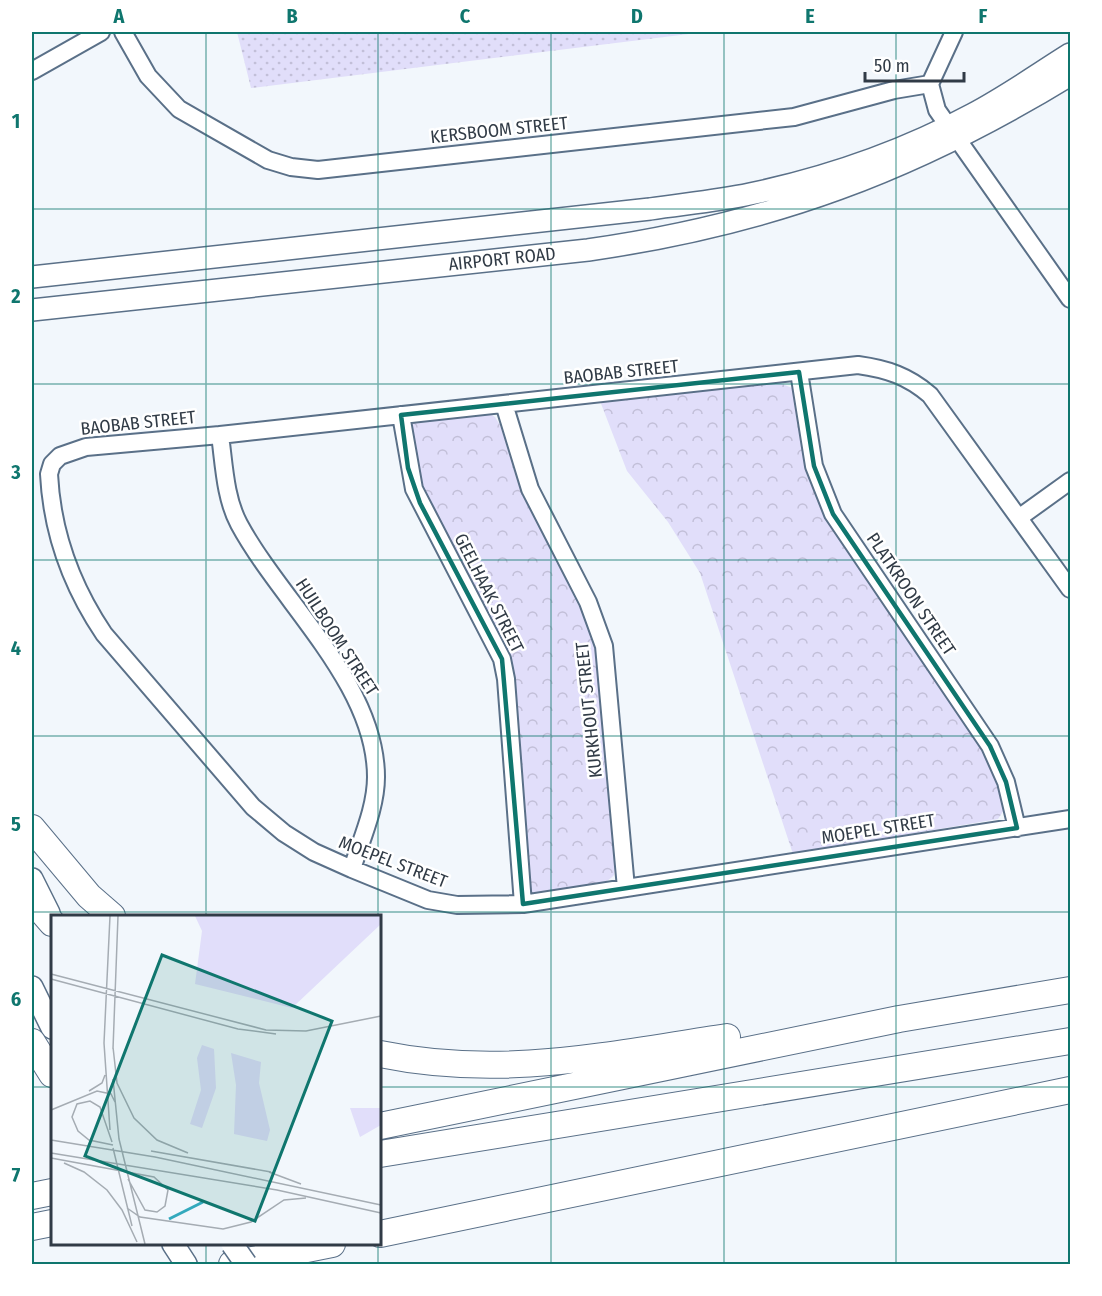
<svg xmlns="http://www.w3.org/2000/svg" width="1102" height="1296" font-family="'Fira Sans Condensed',sans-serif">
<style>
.grass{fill:url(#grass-dots)}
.forest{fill:url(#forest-crowns)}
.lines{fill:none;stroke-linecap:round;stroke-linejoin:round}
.minor-casing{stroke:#5a7088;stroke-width:20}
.major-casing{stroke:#5a7088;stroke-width:24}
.highway-casing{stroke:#5a7088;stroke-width:28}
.minor{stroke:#fff;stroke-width:16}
.major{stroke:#fff;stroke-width:21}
.highway{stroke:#fff;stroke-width:26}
.major-bridge-casing{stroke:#5a7088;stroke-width:24;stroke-linecap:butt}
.major-bridge{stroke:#fff;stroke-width:21}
.marked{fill:none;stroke:#0f766e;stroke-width:4.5;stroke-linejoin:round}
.grid{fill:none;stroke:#0f766e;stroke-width:1.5;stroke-opacity:0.55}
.labels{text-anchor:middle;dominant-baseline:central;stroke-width:5;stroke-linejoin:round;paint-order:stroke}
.street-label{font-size:18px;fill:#313b46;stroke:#fff}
.inset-river{fill:none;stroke:#33a9bd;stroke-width:3}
.inset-road{fill:none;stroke:#a5acb3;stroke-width:1.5}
.view{fill:#0f766e;fill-opacity:0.15;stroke:#0f766e;stroke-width:3}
.inset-edge{fill:none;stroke:#313b46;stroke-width:3}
.neatline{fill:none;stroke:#0f766e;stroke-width:2}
.grid-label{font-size:20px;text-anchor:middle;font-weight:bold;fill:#0f766e}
</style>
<defs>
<pattern id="grass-dots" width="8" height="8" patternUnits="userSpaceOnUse" patternTransform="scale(1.5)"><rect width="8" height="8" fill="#e1defa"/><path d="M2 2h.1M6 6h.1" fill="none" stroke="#c2bfd8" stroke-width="1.8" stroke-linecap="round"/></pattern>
<pattern id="forest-crowns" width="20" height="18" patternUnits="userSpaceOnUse" patternTransform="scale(1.5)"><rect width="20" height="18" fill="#e1defa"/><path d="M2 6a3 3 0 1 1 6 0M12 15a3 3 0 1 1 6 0" fill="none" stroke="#c2bfd8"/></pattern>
</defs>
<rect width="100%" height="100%" fill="#f2f7fc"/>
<!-- grass -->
<path class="grass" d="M237,32H705L251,88Z"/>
<!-- forest -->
<path class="forest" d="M775,381L792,388C802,407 799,431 803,452C806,472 814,491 823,510L986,749L999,777L1006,807L998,819L793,854L700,573L668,522L627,471L600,401Z
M487,412L495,417L500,425L520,487L591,630L599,663L616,860L614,875C605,888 559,895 542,895C535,895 531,892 526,887L511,677L423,500L408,429L412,422Z"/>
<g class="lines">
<!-- minor casing -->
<g class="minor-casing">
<path id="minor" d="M123,32L148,76L179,109L268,160L291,167L318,170L794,117L894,90L930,84
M954,32L930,84L937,110L1070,299
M32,71L101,32
M799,372L814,466L833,514L990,746L1006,782L1017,828
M504,404L530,489L588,602L604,646L626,888
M401,415L414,489L502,659L506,679L523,904
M220,435C224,464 225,498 239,524C281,602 376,684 376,777C376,808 361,840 352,869
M1020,517L1070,481
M1070,589L930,395C908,376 887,369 858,365L220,435L86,447L60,456L52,464L49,474C52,534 71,585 104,634L253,807L284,833L314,852L352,869L428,900L457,905L523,904L1070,819"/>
</g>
<!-- major casing -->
<g class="major-casing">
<path id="major" d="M32,277L650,209C683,204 717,201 750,194C826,178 904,151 973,114C1007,96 1038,74 1070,54
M32,310L588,250C771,224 913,171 1070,75
M32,879L49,913
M32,987L52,1028
M173,1244L186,1264"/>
</g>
<!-- highway casing -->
<g class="highway-casing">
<path id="highway" d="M32,828L89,896L112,916
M32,900L52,923
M32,1042L52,1074
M380,1054C502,1079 606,1055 727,1037
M380,1126L899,1019L1070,990
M380,1154L1070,1041
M32,1196L52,1192
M32,1227L52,1223
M380,1234L1070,1090
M232,1264L332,1244"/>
</g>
<!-- minor -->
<use href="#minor" class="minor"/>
<!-- major -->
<use href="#major" class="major"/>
<!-- highway -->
<use href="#highway" class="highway"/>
<!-- major-bridge casing -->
<g class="major-bridge-casing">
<path id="major-bridge" d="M232,1244L246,1264"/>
</g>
<!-- major-bridge -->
<use href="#major-bridge" class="major-bridge"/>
</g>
<!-- marked area -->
<path class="marked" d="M799,372L814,466L833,514L990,746L1006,782L1017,828L523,904L502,659L420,503L408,468L401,415Z"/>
<!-- grid -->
<path class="grid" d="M206,32V916M378,32V916M551,32V1264M724,32V1264M896,32V1264M32,209H1070M32,384H1070M32,560H1070M32,736H1070M32,912H1070M32,1087H52M380,1087H1070M206,1244V1264M378,1244V1264"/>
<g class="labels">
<!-- street labels -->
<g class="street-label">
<text transform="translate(499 130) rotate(-6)">KERSBOOM STREET</text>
<text transform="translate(502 259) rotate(-6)">AIRPORT ROAD</text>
<text transform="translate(621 372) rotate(-6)">BAOBAB STREET</text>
<text transform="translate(138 423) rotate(-6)">BAOBAB STREET</text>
<text transform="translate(489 593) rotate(63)">GEELHAAK STREET</text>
<text transform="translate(911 594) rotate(56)">PLATKROON STREET</text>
<text transform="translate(337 637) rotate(57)">HUILBOOM STREET</text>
<text transform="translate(589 710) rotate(-96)">KURKHOUT STREET</text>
<text transform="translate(878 829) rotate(-9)">MOEPEL STREET</text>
<text transform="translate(393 862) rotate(21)">MOEPEL STREET</text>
</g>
</g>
<!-- overview -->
<g transform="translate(51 915)">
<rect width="330" height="330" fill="#f2f7fc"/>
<path d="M144,1H330V9L241,93L144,69L151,16Z" fill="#e1defa"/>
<path d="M151,130L163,134L165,173L151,213L139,209L150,175L146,143ZM180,138L210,147L208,168L219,215L216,226L183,219L185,170ZM299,193H330V210L309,222Z" fill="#e1defa"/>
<path class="inset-river" d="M118,304L152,287"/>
<path class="inset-road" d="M0,59L215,115L255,116L330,101M0,64L187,114L225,119M62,132L66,168L83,203L106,225L137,238M62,134L67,1M62,164L68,224L94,329M38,176L51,168L54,160M0,195L46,176L60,179L64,187M59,215L53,128L59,1M0,225L104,242L330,290M61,227L49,192L39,186L26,189L21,202L27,216L38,225L62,230M62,233L81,311M100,236L220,257M0,238L226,275L330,298M0,243L103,262L117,275L114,291L106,297L94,295L77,264M13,248L33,257L56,275L71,295L86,327M218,257L250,269M76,293L89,302L172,314L200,307L233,285L255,283"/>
<path class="view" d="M111,40L281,106L204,306L34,241Z"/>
<rect width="330" height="330" class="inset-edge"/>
</g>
<!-- border -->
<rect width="1102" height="1296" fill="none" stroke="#ffffff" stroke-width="66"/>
<!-- scale -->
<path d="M865 72v9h99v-9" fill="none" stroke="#313b46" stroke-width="3"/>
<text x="874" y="72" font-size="18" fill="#313b46" stroke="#ffffff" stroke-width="4.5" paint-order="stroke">50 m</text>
<rect x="33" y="33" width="1036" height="1230" class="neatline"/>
<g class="grid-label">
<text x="119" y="23">A</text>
<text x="292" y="23">B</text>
<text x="465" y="23">C</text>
<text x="637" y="23">D</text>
<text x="810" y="23">E</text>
<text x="983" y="23">F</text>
<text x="16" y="128">1</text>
<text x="16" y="303">2</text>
<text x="16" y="479">3</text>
<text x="16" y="655">4</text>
<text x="16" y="831">5</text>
<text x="16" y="1006">6</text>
<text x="16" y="1182">7</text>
</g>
</svg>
